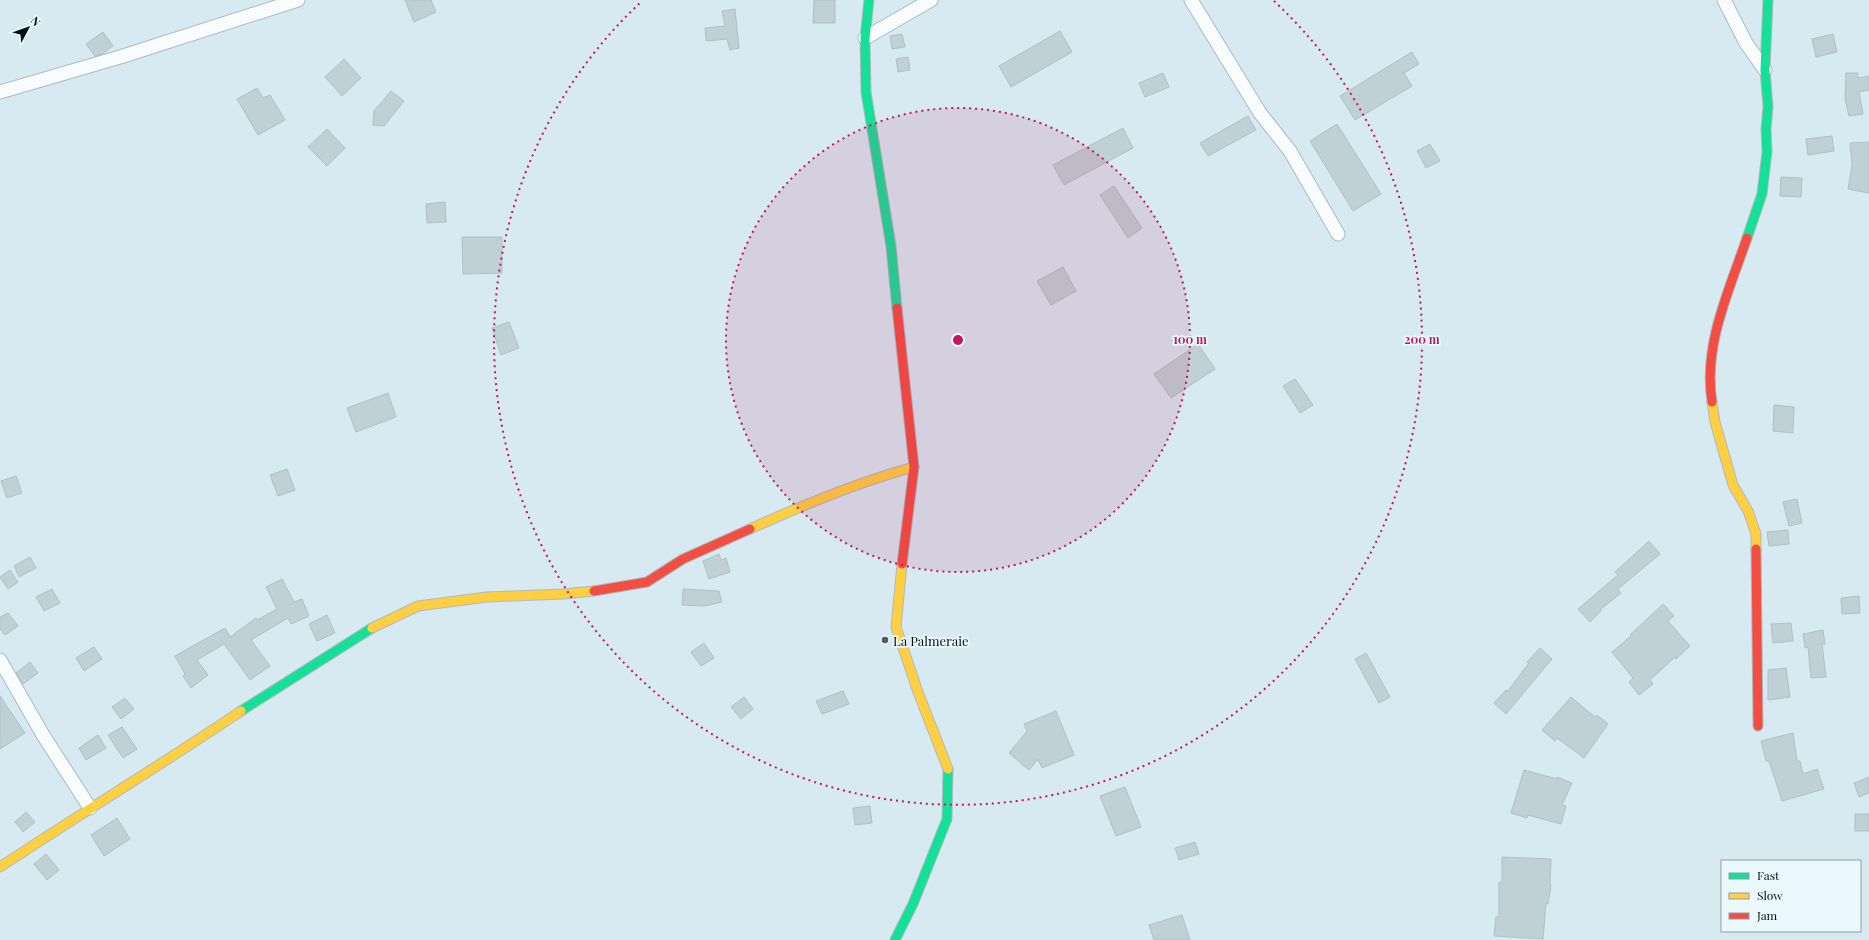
<svg xmlns="http://www.w3.org/2000/svg" width="1869" height="940" font-family="'Playfair Display',serif">
<style>
.building{fill:#bfd1d7;stroke:#b0bfc5}
.lines{fill:none;stroke-linecap:round;stroke-linejoin:round}
.street-casing{stroke:#acbac0;stroke-width:15}
.fast-casing{stroke:#acbac0;stroke-width:11}
.slow-casing{stroke:#acbac0;stroke-width:11}
.jam-casing{stroke:#acbac0;stroke-width:11}
.street{stroke:#f9fcfd;stroke-width:13}
.fast{stroke:#16e098;stroke-width:9}
.slow{stroke:#ffcf43;stroke-width:9}
.jam{stroke:#f24e42;stroke-width:9}
.ring{fill:none;stroke:#c2185b;stroke-width:2;stroke-dasharray:2 4}
.poi-dot{fill:#4e5c61;stroke:#ebf8fe;stroke-width:1.5}
.labels{text-anchor:middle;dominant-baseline:central;stroke-width:3.5;stroke-linejoin:round;paint-order:stroke}
.poi-label{font-size:13px;fill:#040f13;stroke:#ebf8fe;text-anchor:start}
.centre{fill:#c2185b;stroke:#ebf8fe;stroke-width:2}
.ring-label{font-size:12px;text-anchor:middle;font-weight:bold;fill:#c2185b;stroke:#ebf8fe;stroke-width:3.5;stroke-linejoin:round;paint-order:stroke}
</style>
<rect width="100%" height="100%" fill="#d7eaf2"/>
<!-- building -->
<path class="building" d="M405,0H431L436,12L414,22Z
M814,0H835V23H813Z
M735,9L739,48L730,50L727,39L706,41L705,28L725,26L722,11Z
M1060,31L1072,52L1011,87L999,66Z
M103,32L113,46L102,54L95,56L86,44Z
M902,34L905,47L892,49L890,36Z
M1833,34L1837,52L1816,57L1812,39Z
M1412,52L1419,64L1404,73L1412,86L1355,120L1340,96Z
M908,57L910,70L898,72L896,59Z
M344,59L361,78L342,96L325,77Z
M1163,73L1169,87L1145,97L1139,83Z
M1846,73H1858V78L1869,76V90L1859,92L1863,114L1849,116L1845,99Z
M257,88L263,98L270,95L285,120L258,135L237,99Z
M391,91L404,101L384,126L373,125L374,111Z
M1248,116L1256,130L1208,156L1200,143Z
M1337,124L1381,194L1353,211L1310,141Z
M1123,128L1133,148L1064,185L1053,165Z
M327,129L345,148L327,166L308,147Z
M1832,136L1834,151L1808,155L1806,139Z
M1869,142V193L1848,189L1852,165L1850,143Z
M1430,144L1440,161L1426,168L1417,151Z
M1781,177L1802,178L1801,197L1780,196Z
M1114,186L1142,228L1128,238L1100,195Z
M445,202L446,222L427,223L426,204Z
M462,237H502V273L463,274Z
M1063,267L1076,291L1051,305L1037,281Z
M509,322L519,348L501,355L492,328Z
M1198,344L1215,369L1171,398L1154,374Z
M1295,379L1313,405L1300,413L1283,386Z
M388,393L396,417L356,432L347,408Z
M1774,405L1794,407L1793,433L1773,431Z
M287,469L295,490L278,496L270,475Z
M16,476L22,493L7,498L1,481Z
M1797,499L1802,523L1789,526L1783,502Z
M1788,530L1789,544L1769,546L1767,532Z
M1649,541L1660,554L1618,589L1621,593L1600,610L1601,611L1590,622L1578,609L1618,575L1615,572Z
M719,554L721,560L726,558L730,572L709,579L703,561Z
M30,557L36,568L19,577L14,566Z
M10,570L18,582L8,589L0,577Z
M282,579L294,602L302,599L309,616L291,624L288,618L251,640L270,666L250,680L224,644L197,660L208,675L191,688L183,676L185,674L175,656L225,628L230,637L256,618L257,620L277,609L266,587Z
M52,589L60,603L44,611L36,597Z
M683,589L719,591L722,602L705,606L682,605Z
M1859,596L1860,613L1842,614L1841,598Z
M1663,604L1674,616L1668,621L1690,646L1676,659L1675,657L1650,680L1653,684L1639,695L1629,682L1633,678L1612,652L1631,636L1630,635Z
M8,613L18,626L5,635L0,629V617Z
M327,615L335,633L317,641L309,624Z
M1791,623L1793,641L1773,643L1771,624Z
M1823,630L1825,644H1822L1826,677L1811,678L1808,647L1805,648L1803,634Z
M704,643L714,658L701,666L691,652Z
M94,647L102,659L84,671L76,658Z
M1540,648L1552,659L1506,714L1494,703L1506,690L1507,692L1529,663L1527,662Z
M1366,653L1390,697L1379,703L1355,659Z
M30,662L38,673L23,684L16,673Z
M1786,668L1790,697L1768,700V670Z
M843,691L849,704L822,714L816,701Z
M0,696L25,733L0,749Z
M744,697L753,709L741,719L731,707Z
M1571,697L1595,717L1597,715L1608,724L1584,758L1557,738L1555,741L1542,730Z
M125,698L134,709L121,719L112,707Z
M1056,711L1074,755L1042,768L1038,759L1029,770L1009,753L1027,731L1024,724Z
M122,727L137,749L123,758L108,735Z
M1793,733L1797,761H1800L1803,774L1817,769L1824,789L1782,801L1769,761H1766L1761,741Z
M98,735L106,748L86,760L79,748Z
M1524,770L1557,779V777L1572,783L1562,805L1566,806L1561,824L1528,815L1527,818L1511,813Z
M1869,777V793L1859,797L1854,783Z
M1125,787L1141,827L1116,836L1100,796Z
M870,806L872,823L855,825L853,808Z
M26,812L35,822L23,832L15,822Z
M1855,814H1869V831H1855Z
M117,818L130,839L104,856L91,835Z
M1195,842L1199,854L1179,860L1175,848Z
M46,854L59,870L47,880L34,864Z
M1502,857L1551,859L1550,885H1551L1548,904L1546,903L1543,939L1494,936L1496,917H1499V882H1502Z
M1182,915L1190,940H1154L1149,925Z"/>
<g class="lines">
<!-- street casing -->
<g class="street-casing">
<path id="street" d="M1191,0L1260,113L1290,151L1338,234
M1724,0L1746,43L1765,70
M865,38L931,0
M0,92L120,57L298,0
M0,660L43,735L90,808"/>
</g>
<!-- fast casing -->
<g class="fast-casing">
<path id="fast" d="M869,0L865,38L866,92L891,246L897,308
M1747,238L1762,194L1767,152L1766,129L1768,107L1765,70L1768,0
M241,711L372,628
M895,940L913,904L947,819L948,769"/>
</g>
<!-- slow casing -->
<g class="slow-casing">
<path id="slow" d="M1712,402L1715,422L1733,485L1748,511L1756,534V549
M750,529C803,505 858,482 914,467
M902,564L896,627L918,692L948,769
M372,628L418,606L487,597L563,594L594,591
M0,867C80,814 161,765 241,711"/>
</g>
<!-- jam casing -->
<g class="jam-casing">
<path id="jam" d="M897,308L914,467L902,564
M1712,402C1703,345 1729,291 1747,238
M1756,549L1758,726
M594,591L647,582L683,559L750,529"/>
</g>
<!-- street -->
<use href="#street" class="street"/>
<!-- fast -->
<use href="#fast" class="fast"/>
<!-- slow -->
<use href="#slow" class="slow"/>
<!-- jam -->
<use href="#jam" class="jam"/>
</g>
<!-- distance rings -->
<circle cx="958" cy="340" r="232" fill="#c2185b" fill-opacity=".12"/>
<g class="ring">
<circle cx="958" cy="340" r="232"/>
<path d="M1274 1A464 464 0 1 1 642 1"/>
</g>
<!-- markers -->
<circle class="poi-dot" cx="885" cy="640" r="4"/>
<g class="labels">
<!-- poi labels -->
<g class="poi-label">
<text x="893" y="640">La Palmeraie</text>
</g>
</g>
<circle cx="958" cy="340" r="6" class="centre"/>
<g class="ring-label">
<text x="1190" y="344">100 m</text>
<text x="1422" y="344">200 m</text>
</g>
<!-- legend -->
<rect x="1721" y="860" width="140" height="72" fill="#ebf8fe" stroke="#8f9ba0"/>
<rect x="1729" y="873" width="20" height="6" fill="#16e098" stroke="#8f9ba0"/>
<text x="1757" y="880" font-size="12" fill="#040f13">Fast</text>
<rect x="1729" y="893" width="20" height="6" fill="#ffcf43" stroke="#8f9ba0"/>
<text x="1757" y="900" font-size="12" fill="#040f13">Slow</text>
<rect x="1729" y="913" width="20" height="6" fill="#f24e42" stroke="#8f9ba0"/>
<text x="1757" y="920" font-size="12" fill="#040f13">Jam</text>
<!-- north arrow -->
<g transform="translate(28 28) rotate(49)" stroke="#ebf8fe" stroke-width="3" paint-order="stroke">
<path d="M0-3L7 15L0 10L-7 15Z" fill="#040f13"/>
<text y="-6" font-size="11" font-weight="bold" text-anchor="middle" fill="#040f13">N</text>
</g>
</svg>
